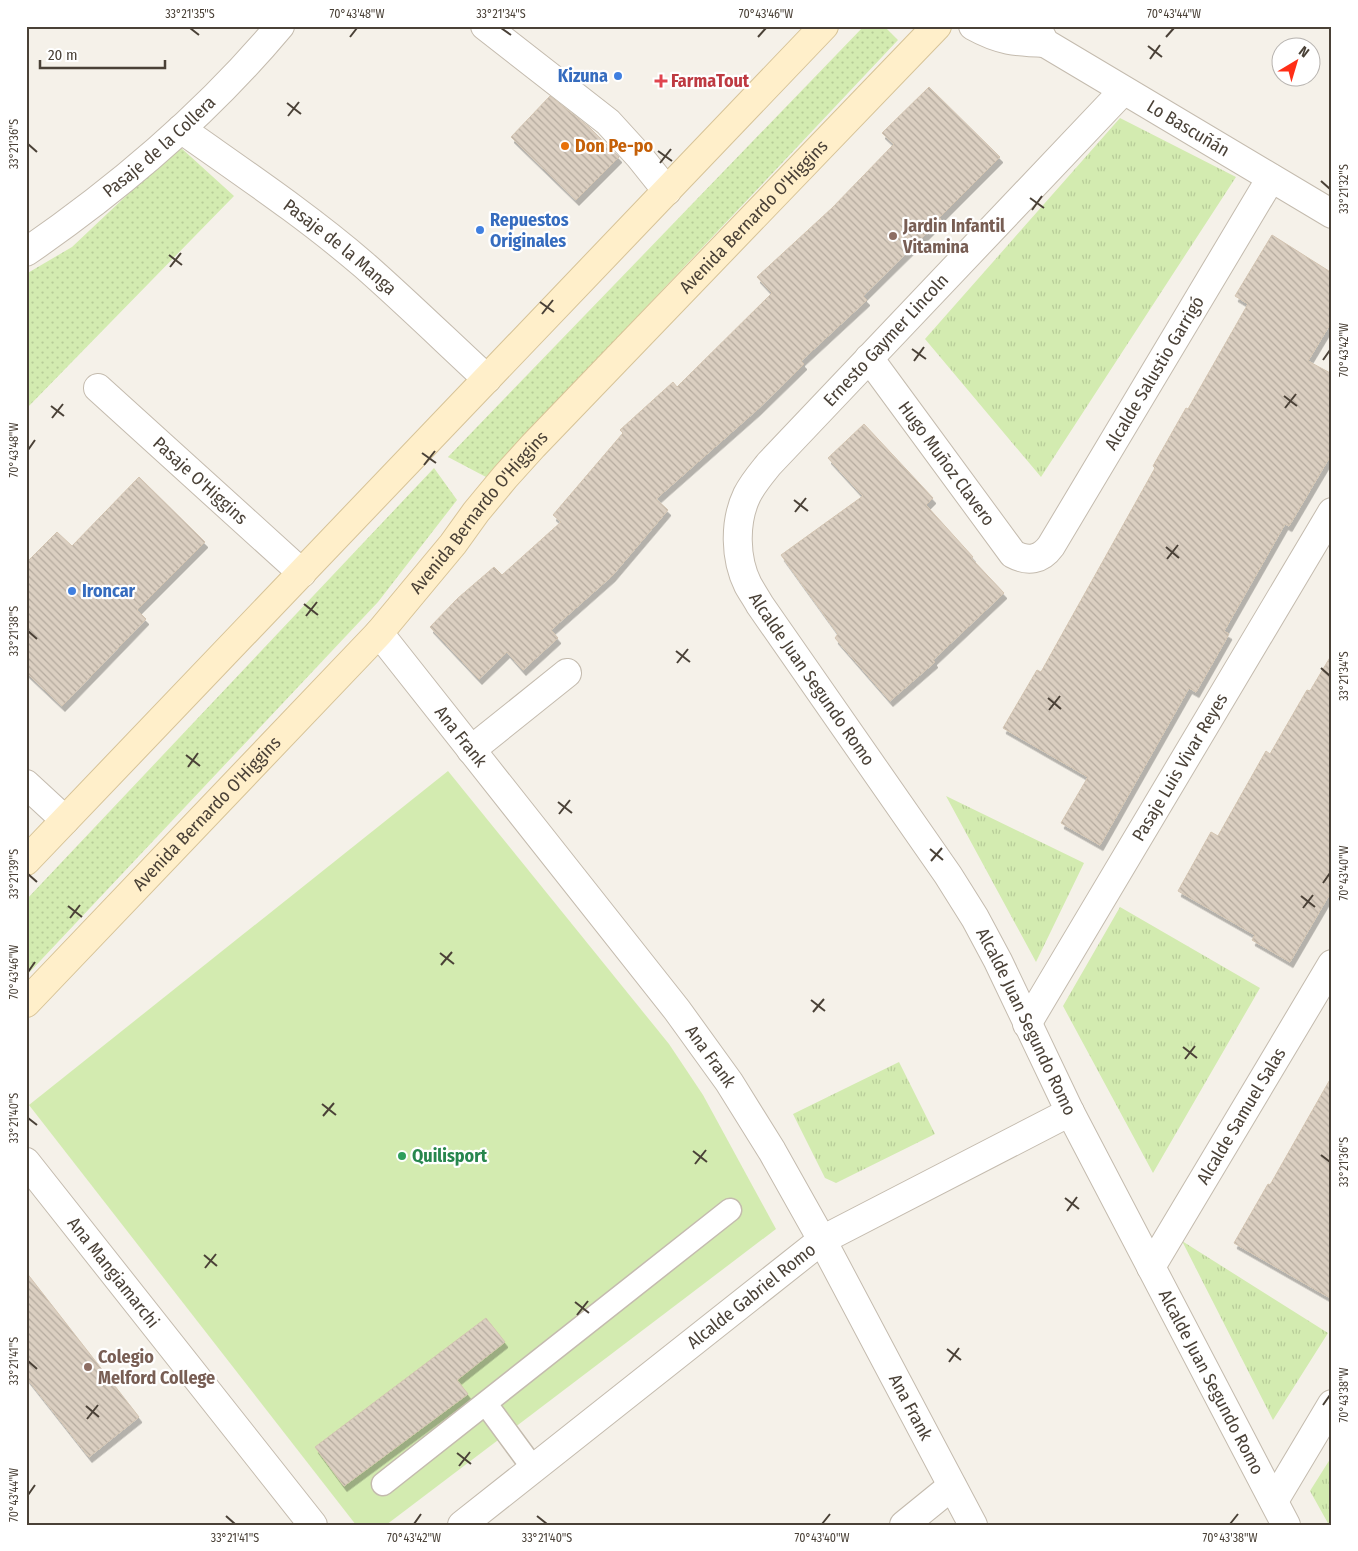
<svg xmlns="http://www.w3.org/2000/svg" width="1358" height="1551" font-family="'Fira Sans Condensed',sans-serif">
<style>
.grass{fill:url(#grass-dots)}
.park{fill:url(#park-tufts)}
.garden{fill:#d3ebb0}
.building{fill:url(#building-back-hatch);stroke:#d3c4b1;filter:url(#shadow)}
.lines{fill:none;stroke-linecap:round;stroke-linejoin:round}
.service-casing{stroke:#c4bbae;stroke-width:25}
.minor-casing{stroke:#c4bbae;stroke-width:30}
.tertiary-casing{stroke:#c4bbae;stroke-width:30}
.secondary-casing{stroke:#d7c397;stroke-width:30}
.service{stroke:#fff;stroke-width:22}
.minor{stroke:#fff;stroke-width:28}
.tertiary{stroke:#fff;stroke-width:28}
.secondary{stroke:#ffefca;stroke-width:28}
.ticks{fill:none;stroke:#4a4137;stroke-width:2}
.shop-dot{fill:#3f7fe0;stroke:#fff;stroke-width:2}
.health-dot{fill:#e0444e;stroke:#fff;stroke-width:2}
.food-dot{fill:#e8710a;stroke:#fff;stroke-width:2}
.education-dot{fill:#8d6e63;stroke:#fff;stroke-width:2}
.leisure-dot{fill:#2e9e5b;stroke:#fff;stroke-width:2}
.labels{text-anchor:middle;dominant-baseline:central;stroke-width:4.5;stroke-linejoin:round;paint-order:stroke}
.shop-label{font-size:18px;font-weight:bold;fill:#366cbe;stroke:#fff;text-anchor:start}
.health-label{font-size:18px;font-weight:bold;fill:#be3a42;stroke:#fff;text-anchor:start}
.street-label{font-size:18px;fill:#4a4137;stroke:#fff}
.food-label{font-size:18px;font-weight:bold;fill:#c56008;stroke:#fff;text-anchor:start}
.education-label{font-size:18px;font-weight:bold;fill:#785e54;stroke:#fff;text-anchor:start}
.leisure-label{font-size:18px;font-weight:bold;fill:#27864d;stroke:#fff;text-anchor:start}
.neatline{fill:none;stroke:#4a4137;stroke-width:2}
.ticks-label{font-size:12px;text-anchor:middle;fill:#4a4137}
</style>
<defs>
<pattern id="grass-dots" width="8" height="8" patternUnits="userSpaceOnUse" patternTransform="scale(1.25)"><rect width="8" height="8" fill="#d3ebb0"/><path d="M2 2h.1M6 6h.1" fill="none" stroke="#b7cb98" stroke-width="1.8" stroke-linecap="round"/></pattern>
<pattern id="park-tufts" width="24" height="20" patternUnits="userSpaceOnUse" patternTransform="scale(1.25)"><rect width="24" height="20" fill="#d3ebb0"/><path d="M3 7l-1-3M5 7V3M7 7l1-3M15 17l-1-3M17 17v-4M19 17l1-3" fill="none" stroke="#b7cb98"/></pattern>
<pattern id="building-back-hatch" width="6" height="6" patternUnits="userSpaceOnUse" patternTransform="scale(1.25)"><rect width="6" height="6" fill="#dbcfc1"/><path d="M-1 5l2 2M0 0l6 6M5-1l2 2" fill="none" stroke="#b4aa9e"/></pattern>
<filter id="shadow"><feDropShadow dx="3" dy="5.5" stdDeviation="0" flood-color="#0004"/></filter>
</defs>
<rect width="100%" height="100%" fill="#f5f1e9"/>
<!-- grass -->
<path class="grass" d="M864,26H884L898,40L486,477L448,457Z
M179,146L234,196L26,409V274L72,247Z
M434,468L457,500L378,602L26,976V900Z"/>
<!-- park -->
<path class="park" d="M1120,118L1236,177L1041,477L925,339Z
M946,796L1084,863L1036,962Z
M1120,907L1260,988L1153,1173L1063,1006Z
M899,1062L935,1134L836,1183L825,1178L793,1114Z
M1182,1241L1328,1333L1273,1420Z
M1332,1456V1525H1329L1310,1491Z"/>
<!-- garden -->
<path class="garden" d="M448,771L669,1044L703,1095L776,1229L386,1525H356L29,1105Z"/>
<!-- building -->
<path class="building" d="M929,87L1000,157L939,218L941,219L863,296L867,300L801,361L804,364L758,409L656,499L668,510L612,576L551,630L558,638L523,670L507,652L479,679L430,627L458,598L494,567L502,575L561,522L553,515L623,433L620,430L673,382L677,387L772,293L757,277L832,208L894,144L882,133Z
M550,96L589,127L619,157L576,200L511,137Z
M1272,235L1332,273V321L1308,361L1332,374V453L1289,526L1285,524L1224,631L1229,634L1196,692L1189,688L1100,845L1061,823L1088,777L1003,728L1037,670L1041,672L1155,468L1153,466L1186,408L1188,409L1248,304L1235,296Z
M864,424L933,498L926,505L973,557L971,558L1004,593L933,660L935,662L890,701L835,638L838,634L781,555L863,496L828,458Z
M139,477L205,542L137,610L146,619L62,706L26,672V563L57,532L72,546Z
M1332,654V890L1290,962L1252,940L1255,935L1178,891L1211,832L1218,836L1266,751L1270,754L1307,690L1310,691Z
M1332,1076V1299L1234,1243L1268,1184L1270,1185Z
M26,1272L139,1417L89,1457L26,1377Z
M486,1318L505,1342L457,1380L468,1394L344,1486L315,1447Z"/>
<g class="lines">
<!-- service casing -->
<g class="service-casing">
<path id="service" d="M486,1404L533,1468
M383,1484L730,1210"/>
</g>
<!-- minor casing -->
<g class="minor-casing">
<g id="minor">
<path d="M485,26L608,122L639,156L667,191"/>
<path id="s1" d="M1123,91L769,464C761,474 753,483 747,495C734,522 735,559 748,585C752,592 756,598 760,605L948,875L975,918L998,961L1070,1112L1286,1525"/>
<path id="s2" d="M181,129C243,173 306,215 364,265C406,302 446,341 487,379"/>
<path id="s3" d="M26,252C119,188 207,113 280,26"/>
<path id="s4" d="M869,358L1013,554C1028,562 1041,560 1051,546L1271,178"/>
<path id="s5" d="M98,388L302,573"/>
<path id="s6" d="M379,633L677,1010L729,1082L772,1151L822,1240L973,1525"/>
<path d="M471,750L567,673"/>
<path d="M26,784L65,820"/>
<path id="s7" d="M1027,1024L1332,512"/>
<path id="s8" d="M26,1162L313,1525"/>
<path id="s9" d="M1151,1267L1332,964"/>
<path d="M1274,1501L1332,1404"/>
<path id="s10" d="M462,1525L822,1240L1070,1112"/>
<path d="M904,1525L952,1486"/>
</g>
</g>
<!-- tertiary casing -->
<g class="tertiary-casing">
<g id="tertiary">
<path d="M973,26C1000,41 1016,42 1045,43"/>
<path id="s11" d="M1036,26L1045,43L1332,214"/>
</g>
</g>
<!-- secondary casing -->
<g class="secondary-casing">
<g id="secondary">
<path d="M26,861L824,26"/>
<path id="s12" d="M26,1003L379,633L453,544L476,512L505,477L533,446L937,26"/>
</g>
</g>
<!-- service -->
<use href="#service" class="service"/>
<!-- minor -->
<use href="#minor" class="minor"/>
<!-- tertiary -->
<use href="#tertiary" class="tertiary"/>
<!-- secondary -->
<use href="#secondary" class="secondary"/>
</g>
<!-- ticks -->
<path class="ticks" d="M190,28L199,35M501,28L511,35M350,37L357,28M758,37L766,28M1166,37L1174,28M1148,46L1162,57M1150,59L1160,45M287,103L301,114M288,116L299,102M28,144L37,152M658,151L672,161M660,163L671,149M1321,181L1330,189M1030,198L1044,208M1032,210L1042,196M169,255L182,265M170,267L181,253M540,302L554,312M542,314L553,300M912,349L926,359M1323,360L1330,350M914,361L924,347M1284,396L1297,406M51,406L64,416M1285,408L1296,394M52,418L63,404M28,450L35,440M422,453L436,463M424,465L435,451M794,500L808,511M795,512L806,498M1166,547L1179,558M1167,559L1178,545M304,604L318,615M306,616L317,602M28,631L37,639M676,651L690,662M677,663L688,649M1321,668L1330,676M1048,698L1061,709M1049,710L1060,696M186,755L200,766M188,767L198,753M558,802L572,813M559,814L570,800M930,849L943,860M931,861L942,848M28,874L37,882M1323,883L1330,873M1301,896L1315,907M68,906L82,917M1303,908L1313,895M70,918L80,905M440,953L454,964M441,965L452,952M28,972L35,962M811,1000L825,1011M813,1012L824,999M1183,1047L1197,1058M1185,1059L1195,1046M322,1104L336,1115M323,1116L334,1103M28,1118L37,1125M693,1151L707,1162M1321,1155L1330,1162M695,1164L706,1150M1065,1198L1079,1209M1067,1211L1077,1197M204,1255L217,1266M205,1268L216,1254M575,1302L589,1313M577,1315L588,1301M947,1349L961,1360M28,1361L37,1369M949,1362L959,1348M1323,1405L1330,1395M86,1406L99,1417M87,1419L98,1405M457,1453L471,1464M459,1466L470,1452M28,1495L35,1485M226,1516L235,1524M537,1516L547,1524M414,1524L421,1514M822,1524L830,1514M1230,1524L1238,1514"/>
<!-- markers -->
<g class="shop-dot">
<circle cx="618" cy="76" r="5"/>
<circle cx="480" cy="230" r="5"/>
<circle cx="72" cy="591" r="5"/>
</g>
<path class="health-dot" d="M658.5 73.5h5v5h5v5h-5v5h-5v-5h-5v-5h5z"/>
<circle class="food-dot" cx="565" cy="146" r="5"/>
<g class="education-dot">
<circle cx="893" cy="236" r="5"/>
<circle cx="88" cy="1367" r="5"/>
</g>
<circle class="leisure-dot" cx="402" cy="1156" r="5"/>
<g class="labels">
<!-- shop labels -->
<g class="shop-label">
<text x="608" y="76" text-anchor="end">Kizuna</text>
<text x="490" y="220">Repuestos<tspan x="490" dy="21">Originales</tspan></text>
<text x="82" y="591">Ironcar</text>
</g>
<!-- health labels -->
<g class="health-label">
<text x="671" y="81">FarmaTout</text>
</g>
<!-- street labels -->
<g class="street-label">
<text stroke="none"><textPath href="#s11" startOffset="186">Lo Bascuñán</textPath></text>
<text stroke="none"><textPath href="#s3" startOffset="170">Pasaje de la Collera</textPath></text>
<text stroke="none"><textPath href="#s12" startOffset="1072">Avenida Bernardo O'Higgins</textPath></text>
<text stroke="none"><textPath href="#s2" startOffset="198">Pasaje de la Manga</textPath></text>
<text transform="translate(886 340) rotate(-47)">Ernesto Gaymer Lincoln</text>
<text stroke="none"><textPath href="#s4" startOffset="488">Alcalde Salustio Garrigó</textPath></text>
<text stroke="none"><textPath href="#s4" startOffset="131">Hugo Muñoz Clavero</textPath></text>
<text stroke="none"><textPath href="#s5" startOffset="138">Pasaje O'Higgins</textPath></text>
<text stroke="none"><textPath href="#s12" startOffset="668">Avenida Bernardo O'Higgins</textPath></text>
<text stroke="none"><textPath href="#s1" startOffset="759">Alcalde Juan Segundo Romo</textPath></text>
<text stroke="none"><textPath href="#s6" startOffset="132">Ana Frank</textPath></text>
<text stroke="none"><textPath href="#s7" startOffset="299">Pasaje Luis Vivar Reyes</textPath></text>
<text stroke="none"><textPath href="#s12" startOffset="262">Avenida Bernardo O'Higgins</textPath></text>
<text stroke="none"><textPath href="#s1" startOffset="1164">Alcalde Juan Segundo Romo</textPath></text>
<text stroke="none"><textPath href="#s6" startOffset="538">Ana Frank</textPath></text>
<text stroke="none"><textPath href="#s9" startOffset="176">Alcalde Samuel Salas</textPath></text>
<text stroke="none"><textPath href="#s8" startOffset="141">Ana Mangiamarchi</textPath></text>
<text stroke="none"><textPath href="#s10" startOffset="369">Alcalde Gabriel Romo</textPath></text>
<text stroke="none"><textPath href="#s1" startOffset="1569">Alcalde Juan Segundo Romo</textPath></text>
<text stroke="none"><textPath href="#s6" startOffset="942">Ana Frank</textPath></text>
</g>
<!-- food labels -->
<g class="food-label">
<text x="575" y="146">Don Pe-po</text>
</g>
<!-- education labels -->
<g class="education-label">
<text x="903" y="226">Jardin Infantil<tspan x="903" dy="21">Vitamina</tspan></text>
<text x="98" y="1357">Colegio<tspan x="98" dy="21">Melford College</tspan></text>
</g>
<!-- leisure labels -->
<g class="leisure-label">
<text x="412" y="1156">Quilisport</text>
</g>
</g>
<!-- border -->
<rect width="1358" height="1551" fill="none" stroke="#ffffff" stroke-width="55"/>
<!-- north arrow -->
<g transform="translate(1296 62) rotate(38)"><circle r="24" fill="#ffffff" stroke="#b7b3af"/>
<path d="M0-4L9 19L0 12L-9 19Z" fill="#ff2e17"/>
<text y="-8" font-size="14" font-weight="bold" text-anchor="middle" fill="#4a4137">N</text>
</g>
<!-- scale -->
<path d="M40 60v8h125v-8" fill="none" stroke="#4a4137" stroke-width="2.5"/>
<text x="48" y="60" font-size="15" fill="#4a4137" stroke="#ffffff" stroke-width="4" paint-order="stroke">20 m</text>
<rect x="28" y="28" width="1302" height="1496" class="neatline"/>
<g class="ticks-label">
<text x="190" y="18">33°21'35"S</text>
<text x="357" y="18">70°43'48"W</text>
<text x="501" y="18">33°21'34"S</text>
<text x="766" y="18">70°43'46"W</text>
<text x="1174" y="18">70°43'44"W</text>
<text transform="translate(14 144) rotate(-90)" y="4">33°21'36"S</text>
<text transform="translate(1344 189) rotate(-90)" y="4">33°21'32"S</text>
<text transform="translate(1344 350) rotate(-90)" y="4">70°43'42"W</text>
<text transform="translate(14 450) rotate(-90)" y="4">70°43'48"W</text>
<text transform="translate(14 631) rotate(-90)" y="4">33°21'38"S</text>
<text transform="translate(1344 676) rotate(-90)" y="4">33°21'34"S</text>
<text transform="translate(1344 873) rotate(-90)" y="4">70°43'40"W</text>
<text transform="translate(14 874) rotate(-90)" y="4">33°21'39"S</text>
<text transform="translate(14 972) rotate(-90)" y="4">70°43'46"W</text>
<text transform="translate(14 1118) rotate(-90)" y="4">33°21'40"S</text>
<text transform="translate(1344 1162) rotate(-90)" y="4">33°21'36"S</text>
<text transform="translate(14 1361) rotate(-90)" y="4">33°21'41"S</text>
<text transform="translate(1344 1395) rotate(-90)" y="4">70°43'38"W</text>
<text transform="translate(14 1495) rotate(-90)" y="4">70°43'44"W</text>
<text x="235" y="1542">33°21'41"S</text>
<text x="414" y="1542">70°43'42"W</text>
<text x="547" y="1542">33°21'40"S</text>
<text x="822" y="1542">70°43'40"W</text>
<text x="1230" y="1542">70°43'38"W</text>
</g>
</svg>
